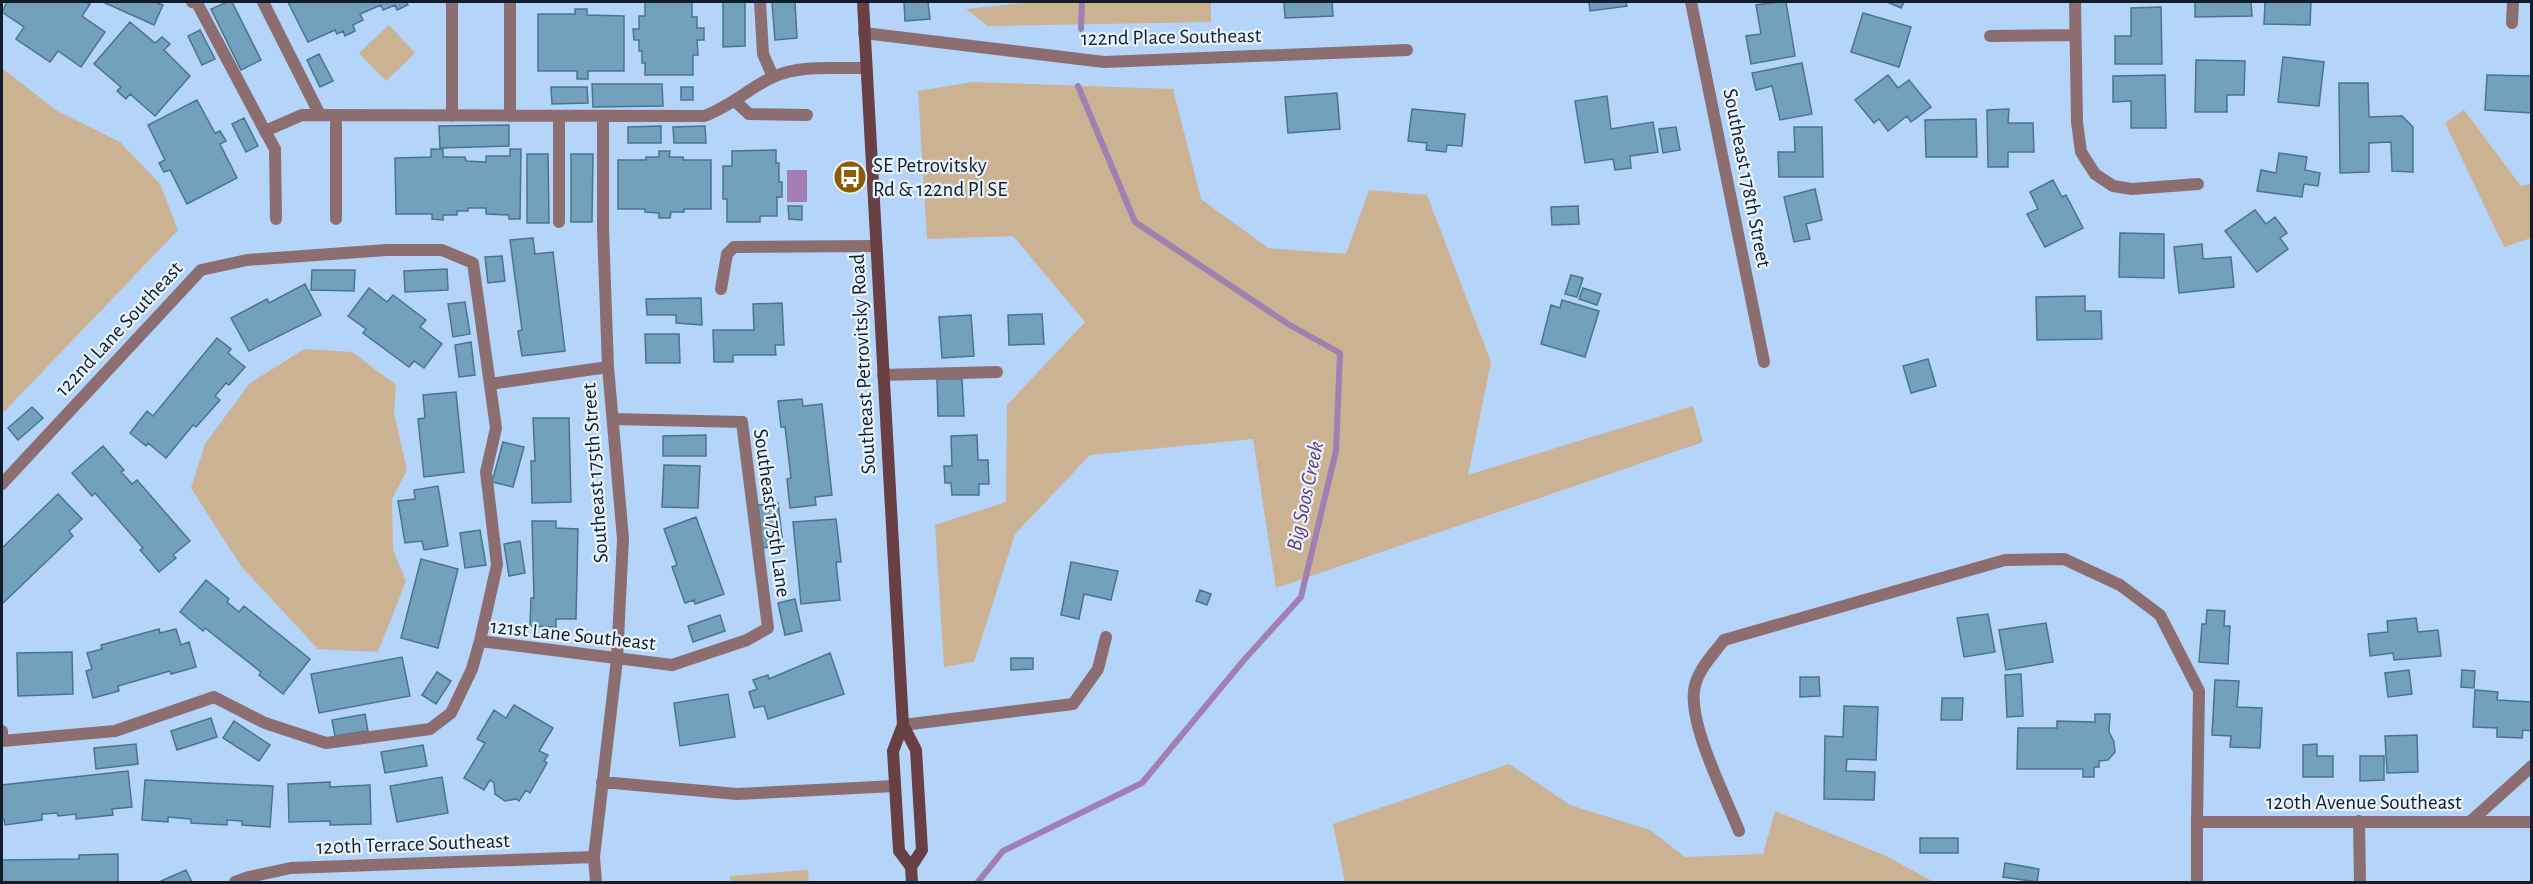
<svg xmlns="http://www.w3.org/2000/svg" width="2533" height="884" font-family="'Alegreya Sans',sans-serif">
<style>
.green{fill:#cab292}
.water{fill:#a17fb2}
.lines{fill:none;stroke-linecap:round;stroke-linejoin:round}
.stream{stroke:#a17fb2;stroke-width:6}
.building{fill:#73a0ba;stroke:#48758d;stroke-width:1.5}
.lane{stroke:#8c6e70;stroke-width:12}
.street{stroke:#8c6e70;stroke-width:12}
.secondary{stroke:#683f43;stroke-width:12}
.labels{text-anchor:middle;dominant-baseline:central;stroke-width:4.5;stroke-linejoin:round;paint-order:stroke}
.street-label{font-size:21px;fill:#121d2b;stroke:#e9f3fe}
.poi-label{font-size:21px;fill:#121d2b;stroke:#e9f3fe;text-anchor:start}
.water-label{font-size:22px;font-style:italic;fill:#643879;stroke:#e9f3fe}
</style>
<rect width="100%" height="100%" fill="#b5d4fa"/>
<!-- green -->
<path class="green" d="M1032,2H1211V22L988,26L966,9Z
M389,25L415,53L386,81L359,53Z
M2,68L57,111L120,142L160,184L178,230L2,414Z
M973,82L1173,89L1201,199L1268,248L1346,254L1369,190L1427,195L1491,362L1468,475L1693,406L1703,442L1276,588L1253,439L1090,455L1015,534L974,662L944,667L935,525L1006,502L1007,405L1085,322L1013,236L927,239L918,91Z
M2464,110L2521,186L2531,184V238L2504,247L2445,123Z
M304,349L352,352L396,385L394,413L407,470L392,499L393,550L406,581L378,652L318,649L241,566L191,488L205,444L249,384Z
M1509,764L1570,805L1650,830L1685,857L1763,854L1775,811L1884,855L1934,882H1345L1333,824Z
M808,870L809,882H730V876Z"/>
<!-- water -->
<path class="water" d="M787,170H807V202H787Z"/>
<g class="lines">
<!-- stream -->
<path class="stream" d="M1081,29L1082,2
M978,882L1003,851L1142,783L1244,660L1301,597L1336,451L1340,353L1288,324L1135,222L1078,86"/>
</g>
<!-- building -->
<path class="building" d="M7,2H86L90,4L82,16L105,32L81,67L58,51L50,62L16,39L24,27L2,12Z
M103,2H155L163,5L154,25Z
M227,2H232L261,60L241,70L211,9Z
M288,2H406L408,5L397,10L395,5L383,10L381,5L360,14L363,20L353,25L355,31L345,36L343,31L337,34L335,30L308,42Z
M645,2H692V17H697V28H704V40H697L698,55H693V75H645V63H642V51H639V40H634L633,29H639V16H645Z
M723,2H745V46L723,47Z
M772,2H795L797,38L775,40Z
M904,2H928L930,19L905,21Z
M1284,2H1332L1333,16L1285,18Z
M1589,2H1626L1627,6L1590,11Z
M1778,2H1786L1795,56L1751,64L1746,36L1761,34L1756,5Z
M1887,2H1904L1901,8Z
M2195,2H2251L2252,16L2195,17Z
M2265,2H2311L2310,25L2264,24Z
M2161,7L2162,64H2115V36H2131V8Z
M575,9H587V15L624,16V71H588V79H577V71H538V14H575Z
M1863,13L1911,27L1899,67L1851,52Z
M130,22L155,43L162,37L170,44L164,50L190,76L155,116L130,94L126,99L117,91L121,87L94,64Z
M200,30L215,59L202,65L188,36Z
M319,54L333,81L320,87L307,60Z
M2283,57L2324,62L2319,106L2278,102Z
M2196,60L2245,61L2244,95H2227V112H2195Z
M1802,63L1812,114L1780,120L1772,86L1756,90L1752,73Z
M1888,75L1898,88L1909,80L1931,107L1911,122L1907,116L1888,131L1879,119L1874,123L1855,100Z
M2165,75L2166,128H2131V101L2113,102V76Z
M2487,75L2532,76V113L2485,110Z
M2339,83H2368L2369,117L2402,116L2413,127V172L2392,171L2391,142L2369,143V172L2340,173Z
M592,84H662L663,106L593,107Z
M551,87H587L588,103L552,104Z
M681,87H693V100H681Z
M1337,93L1340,129L1288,133L1285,97Z
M1607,96L1611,129L1653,122L1658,152L1630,156L1631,168L1615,170L1613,159L1585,163L1575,101Z
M197,100L215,133L220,131L226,141L220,144L237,178L187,204L170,170L164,172L159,163L165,160L148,125Z
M1412,109L1465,114L1462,146L1447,145L1446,152L1426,150L1427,143L1408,141Z
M2009,109L2008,123H2033L2034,152H2008V167H1988L1987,110Z
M244,118L258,146L246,152L232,124Z
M1976,119L1977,157H1926L1925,120Z
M509,125V146L440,148L439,126Z
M661,126V143H628V127Z
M705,126L706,143H674L673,127Z
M1676,127L1680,150L1663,153L1659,129Z
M1794,127H1822L1823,177H1779L1778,152H1795Z
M431,149H443V157H465L466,161L486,162V156H510V149H521L520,219H509V215L486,214V208H468V211H457V215H443V220L432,219V214H396L395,158L431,157Z
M776,150V163H779V182H782V197H777V216H760V222H727V199H723V166H732V151Z
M659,151H670L669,157H683V160H711V209H684V212H671L670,218H659V213L645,212V209H618V160H646V157H659Z
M2279,153L2307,157L2305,170L2320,173L2318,186L2304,184L2302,197L2257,191L2261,170L2276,173Z
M527,154H548L549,223H527Z
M571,154H593L592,222H571Z
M2053,180L2062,197L2066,195L2083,228L2045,247L2027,214L2038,209L2030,192Z
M1815,189L1822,220L1806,224L1810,239L1794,242L1784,197Z
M788,206H802V220L789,219Z
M1578,206L1579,224L1552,225L1551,207Z
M2255,210L2266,224L2275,217L2287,233L2280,238L2288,249L2257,272L2225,231Z
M2120,233L2164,234V278L2119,277Z
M533,238L535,254L553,252L565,351L522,356L518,331L522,330L510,240Z
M2202,244L2203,259L2231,257L2234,287L2179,293L2174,247Z
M502,256L505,281L488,283L485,257Z
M447,269L448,290L405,292L404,271Z
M312,270H355L354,291L311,290Z
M1571,275L1583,278L1577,297L1565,294Z
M305,284L321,315L249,351L231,318L267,299L269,303Z
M369,288L387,302L393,295L426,320L420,327L442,344L424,368L414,361L409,367L363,333L366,329L348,316Z
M1583,288L1601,294L1597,305L1579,299Z
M2085,296V311H2101L2102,339L2037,340L2036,297Z
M701,298L702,325L676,323V315H647L646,299Z
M1562,300L1599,311L1585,357L1541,344L1551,305L1560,308Z
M465,302L470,334L453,337L448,304Z
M782,303L784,345H775L776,355H733V362H714L713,330H754L753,304Z
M1042,314L1044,344L1009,345L1008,315Z
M971,315L974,356L942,358L939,317Z
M645,334H679L680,363H646Z
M217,338L231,349L228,353L245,367L229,385L226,383L215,396L220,400L196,427L193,425L166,458L148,443L146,446L130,433L147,411L153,416Z
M471,342L475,375L459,377L455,345Z
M1928,359L1936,386L1911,393L1903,366Z
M937,379H962L964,416H938Z
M456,392L464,472L424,477L418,419L425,418L423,395Z
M802,399L803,406L822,404L832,495L815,497L816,505L790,508L787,479L791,478L785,427H781L778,401Z
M32,407L43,418L18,440L8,428Z
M533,418H569L571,502L532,503L531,461H535Z
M706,435V456H663V436Z
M977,435L978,460H988L989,484H979V495H952L951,483H945L944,466H952L951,436Z
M503,442L524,447L513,487L492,482Z
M103,446L124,470L121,472L132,484L137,480L190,541L173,555L176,558L159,572L140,550L143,548L95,493L92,496L72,473Z
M664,465L700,466L698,508L662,507Z
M438,486L448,546L424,550L422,541L405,543L398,501L415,499L414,490Z
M58,494L82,519L69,531L73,536L2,604V548Z
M778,503L783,545L763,548L758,505Z
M696,517L724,594L695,604L694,600L685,603L672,567L677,565L664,529Z
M836,519L841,562H836L840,600L801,604L793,522Z
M532,521H556V528L578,529L576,619H556V627L530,626L531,598H534Z
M480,530L486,565L465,568L460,533Z
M520,541L525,573L509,576L504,544Z
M421,559L458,569L438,648L401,638Z
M1071,562L1118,571L1111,600L1084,594L1079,619L1061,615Z
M206,580L229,599L227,602L239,612L244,606L310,659L283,694L259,675L261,672L205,628L203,631L180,612Z
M1200,590L1211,594L1207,605L1196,601Z
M795,599L802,631L785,635L778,603Z
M2207,610L2225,611L2224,626H2230L2228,664L2199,662L2202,624H2206Z
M1988,614L1995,652L1964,657L1957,618Z
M720,615L725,631L693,642L688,626Z
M2416,618L2418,632L2438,630L2441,656L2394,660L2393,653L2370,656L2368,634L2388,632L2387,621Z
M2046,623L2053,662L2006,670L1999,630Z
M159,629L160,633L176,629L181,645L189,642L196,667L171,674L170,671L118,686L119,691L93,698L86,671L92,669L87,653L102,649L101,645Z
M72,652L73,694L18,696L17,653Z
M830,653L844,694L768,719L764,706L754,708L749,692L757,689L753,680L768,675L769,679Z
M402,657L410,696L319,713L311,674Z
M1011,658H1033V669L1011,670Z
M2409,670L2412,694L2388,697L2385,673Z
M2462,670L2475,671L2474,688L2461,687Z
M437,672L451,681L436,704L422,695Z
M2021,674L2023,716L2007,717L2005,675Z
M1800,677H1819L1820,696L1800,697Z
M2215,680L2239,681L2237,707L2262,708L2260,748L2230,747L2231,736L2212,735Z
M2475,690L2498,692L2497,700L2532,702V731L2523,730L2522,738L2497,737V728L2473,727Z
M728,694L735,737L680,746L674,703Z
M1942,698H1963L1962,720H1941Z
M514,705L553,728L539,751L548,755L544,761L547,763L530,793L526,790L519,801L516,799L505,801L495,794L494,783L490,780L484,790L464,778L485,743L477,739L494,710L506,718Z
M1844,706L1878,707L1876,760L1847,759L1846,771L1875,772L1874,800L1824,799L1825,736L1843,737Z
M365,714L368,731L335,736L332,720Z
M2095,714H2110L2109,732L2114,742L2115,752L2108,760L2099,761V767H2094V777H2083V769H2017L2018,728H2057V721L2095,722Z
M211,718L217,737L177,750L171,731Z
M234,721L270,745L259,761L223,738Z
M2417,735L2418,772L2387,773L2385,736Z
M136,744L138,764L96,769L94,748Z
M2317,744V756H2333V777H2303V745Z
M423,745L427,766L385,773L381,752Z
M2360,756H2384V780L2360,781Z
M128,771L132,807L112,809L113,815L76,819V814L58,816L57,813L42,814V820L5,825L4,819L2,820V785Z
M442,777L448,813L397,822L390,786Z
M145,780L273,786L270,827L242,825V821L227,820V825L191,823V819L168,817V822L142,820Z
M330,782V787L370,785L371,824L330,825V821L289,822L288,784Z
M1920,838H1958V853H1920Z
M118,854V882H2V860L79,859V855Z
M2005,863L2039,869L2037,882L2003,877Z
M186,870L192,882H159Z"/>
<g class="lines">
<!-- lane -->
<path class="lane" d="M192,2L197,3L265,131L302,115L704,116C730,107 749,88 773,77C801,64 837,69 866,68
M263,2L320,115
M760,2L763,54L773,77
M735,101L749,114L807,115
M452,116V2
M510,116V2
M265,131L275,149L276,219
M336,219V115
M559,222V116
M603,229V116
M721,289L727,254L734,247L876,246
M2359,821L2360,882
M2471,821L2532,766
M1739,831C1725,795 1690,728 1694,691C1696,671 1713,655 1724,640L2005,560L2064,559L2120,585L2160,615L2199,691L2197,822"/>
<!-- street -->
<path class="street" d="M1691,2L1764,362
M2075,2L2077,122L2081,152L2095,174L2113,186L2132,189L2198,184
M2512,23L2513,2
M864,33L1104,62L1407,50
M1990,36L2075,35
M883,375L997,372
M490,384L608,367
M2,484L201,270L247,260L387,250H442L473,263L496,428L486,472L497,565L480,641
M903,725L1073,704L1098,669L1106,637
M2,731V741L115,731L214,697L265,723L326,743L430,729L451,713L472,669L480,641L672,665L747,640L768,628L742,422L613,419
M602,782L737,794L895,786
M235,882L249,877L291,868L594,857
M596,882L594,857L617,659L623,539L608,367L603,229
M2197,882V822H2532"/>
<!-- secondary -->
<path class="secondary" d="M863,2L903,725L893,751L899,851L911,867L912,882
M903,725L916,750L922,850L911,867"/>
</g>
<!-- icons -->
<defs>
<g id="bus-disc" transform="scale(1.725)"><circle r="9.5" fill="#8c5c03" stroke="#e9f3fe"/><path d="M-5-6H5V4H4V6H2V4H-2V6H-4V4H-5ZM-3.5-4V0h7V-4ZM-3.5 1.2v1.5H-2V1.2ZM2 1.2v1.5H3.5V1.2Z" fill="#fff"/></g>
</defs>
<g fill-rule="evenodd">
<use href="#bus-disc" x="850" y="177"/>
</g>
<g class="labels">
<!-- street labels -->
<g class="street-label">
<text transform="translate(1171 37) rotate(-1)">122nd Place Southeast</text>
<text transform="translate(1747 178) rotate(79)">Southeast 178th Street</text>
<text transform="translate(119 329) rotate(-47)">122nd Lane Southeast</text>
<text transform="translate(863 364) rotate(-93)">Southeast Petrovitsky Road</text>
<text transform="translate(595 473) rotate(-94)">Southeast 175th Street</text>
<text transform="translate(772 513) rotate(82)">Southeast 175th Lane</text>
<text transform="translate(573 635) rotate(6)">121st Lane Southeast</text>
<text x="2364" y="802">120th Avenue Southeast</text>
<text transform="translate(413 844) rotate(-2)">120th Terrace Southeast</text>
</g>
<!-- poi labels -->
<g class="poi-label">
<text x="873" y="165">SE Petrovitsky<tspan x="873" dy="24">Rd &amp; 122nd Pl SE</tspan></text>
</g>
<!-- water labels -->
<g class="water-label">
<text transform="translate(1305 496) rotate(-78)">Big Soos Creek</text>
</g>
</g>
<!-- border -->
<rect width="2533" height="884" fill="none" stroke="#121d2b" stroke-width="6"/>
</svg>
